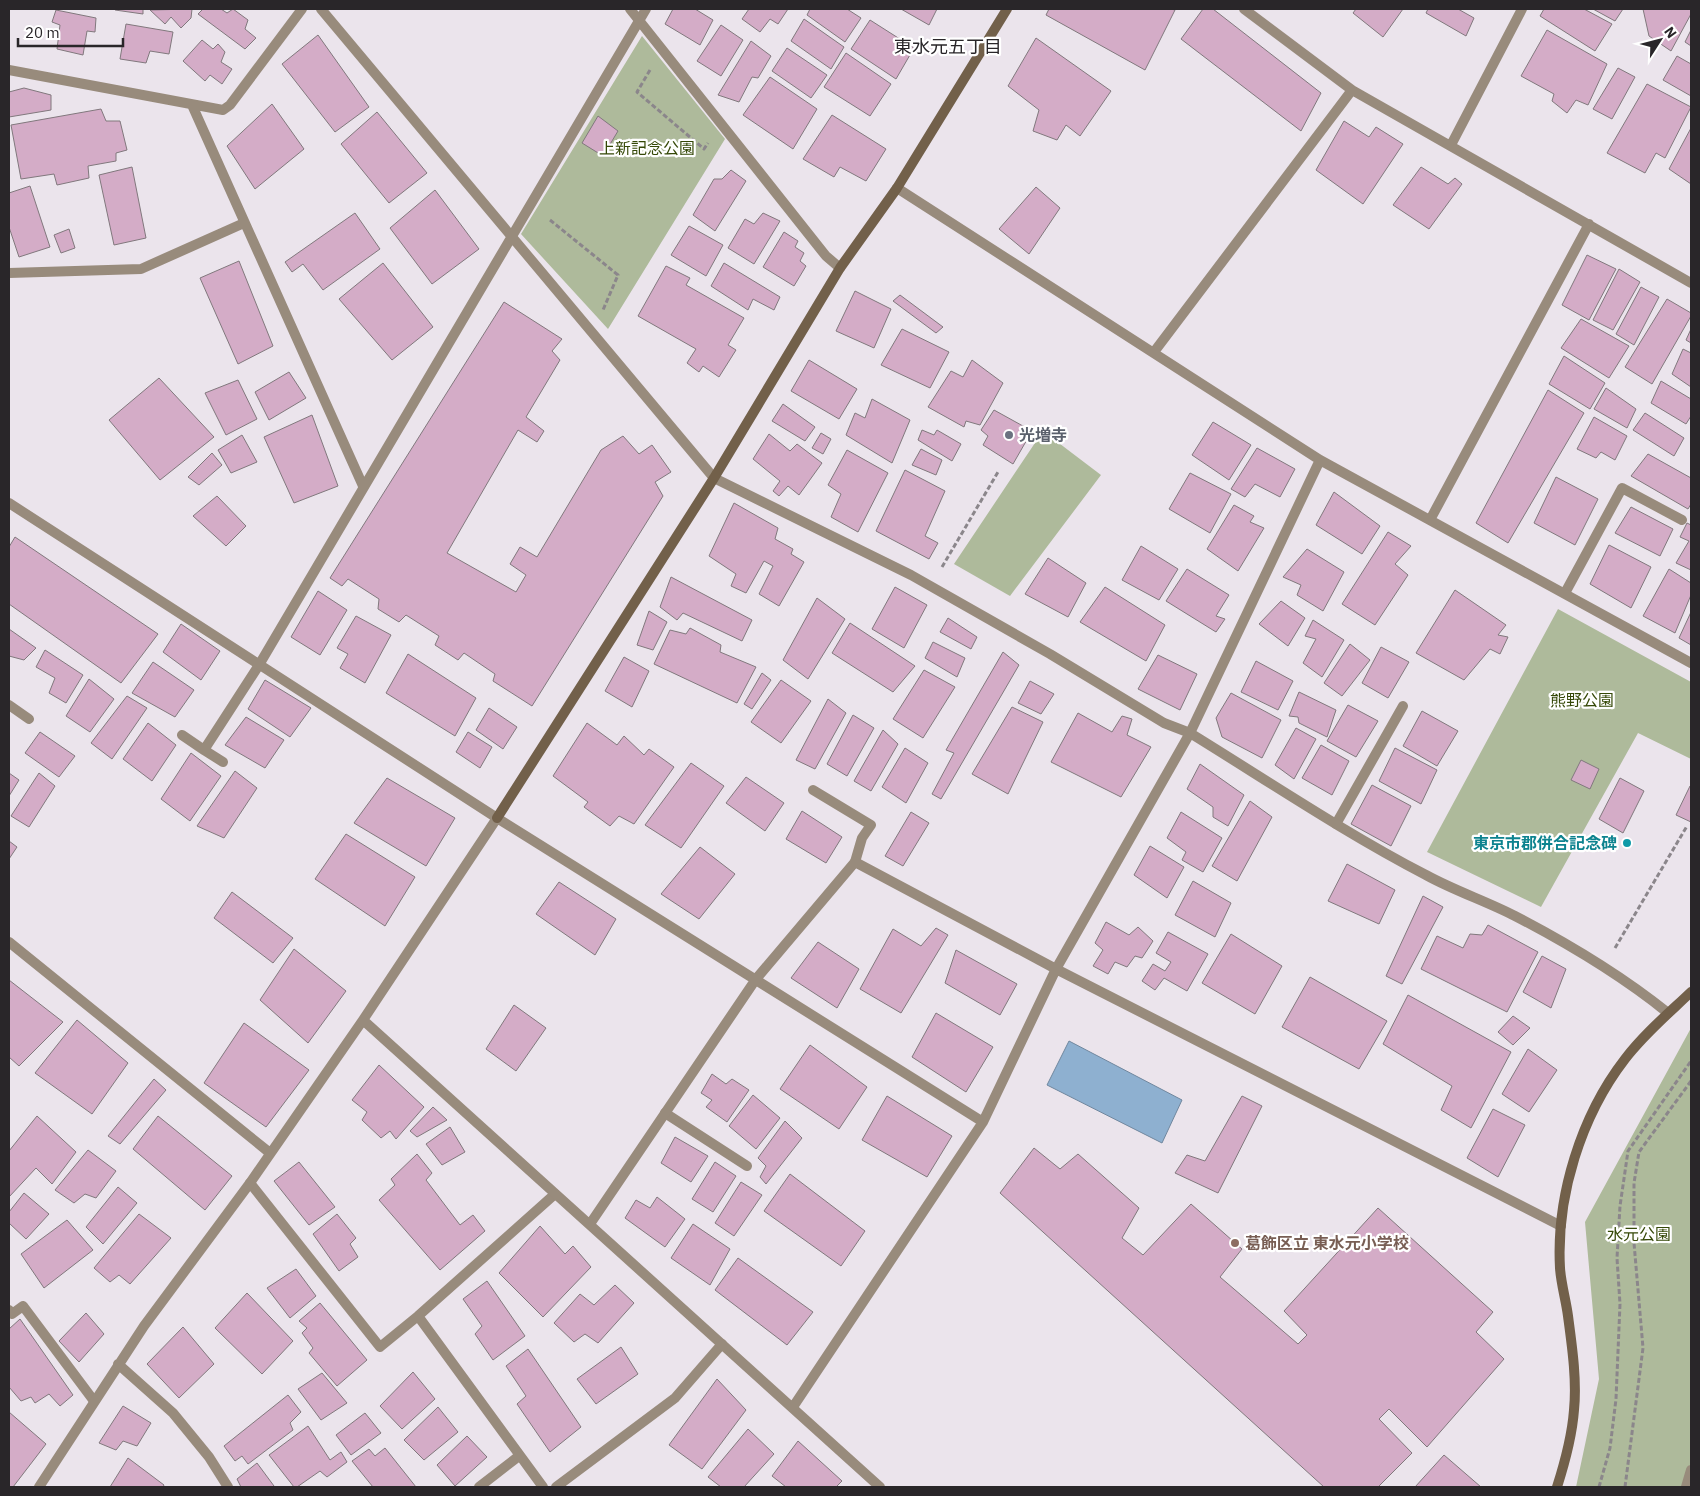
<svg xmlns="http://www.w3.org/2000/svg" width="1700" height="1496" font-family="'IBM Plex Sans','Noto Sans JP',sans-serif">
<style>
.green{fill:#aeba9b}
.water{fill:#8eb0d0;stroke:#70879e}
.building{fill:#d4acc7;stroke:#81787d}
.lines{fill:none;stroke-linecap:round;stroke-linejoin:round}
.path{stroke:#8b868b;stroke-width:3;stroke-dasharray:5 2.5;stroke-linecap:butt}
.lane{stroke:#988b7c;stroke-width:10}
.street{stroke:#988b7c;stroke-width:10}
.secondary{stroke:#72604a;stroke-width:10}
.worship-dot{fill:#6b7280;stroke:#fff;stroke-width:2}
.culture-dot{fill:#0f9aa8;stroke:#fff;stroke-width:2}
.education-dot{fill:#8d6e63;stroke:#fff;stroke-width:2}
.labels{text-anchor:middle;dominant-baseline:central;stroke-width:4.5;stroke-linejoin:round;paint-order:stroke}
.park-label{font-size:16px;fill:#354807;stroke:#fff}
.worship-label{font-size:16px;font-weight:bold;fill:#5b616d;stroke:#fff;text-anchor:start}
.culture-label{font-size:16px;font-weight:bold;fill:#0d838f;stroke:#fff;text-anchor:end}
.education-label{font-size:16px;font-weight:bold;fill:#785e54;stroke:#fff;text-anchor:start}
.neighbourhood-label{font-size:18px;fill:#292629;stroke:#fff}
</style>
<rect width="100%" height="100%" fill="#ebe4ec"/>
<!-- green -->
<path class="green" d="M642,36L725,139L608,329L521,234Z
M1043,431L1101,475L1010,596L954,564Z
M1558,609L1691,682V759L1638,733L1541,907L1427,852Z
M1691,1028V1487H1576L1599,1379L1585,1222Z"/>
<!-- water -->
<path class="water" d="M1069,1041L1182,1100L1162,1143L1047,1085Z"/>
<!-- building -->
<path class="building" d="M115,9H143V14L115,10Z
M192,9L191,18L181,28L171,17L165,24L150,10Z
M203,9H221L227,13L233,9L248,20L245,29L256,38L245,49L198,14Z
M673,9H695L713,20L700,45L665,24Z
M749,9H788L778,24L770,19L760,32L742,19Z
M810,9H847L861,18L845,42L807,15Z
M901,9H937L929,25Z
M1049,9H1171L1175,10L1145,70L1046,15Z
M1203,9H1213L1321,93L1301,131L1181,39Z
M1356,9H1403L1383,37L1353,13Z
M1428,9H1458L1474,18L1466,36L1426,13Z
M1544,9H1584L1612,24L1595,51L1540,16Z
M1593,9H1623L1615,21Z
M1643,9H1691V14L1671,51L1649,36Z
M56,10L96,18L95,32L87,31L83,55L57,49L60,25L52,22Z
M804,19L844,47L831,69L791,41Z
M870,20L914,48L896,79L851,49Z
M126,24L173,32L169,54L150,51L146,63L120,59Z
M721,25L743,40L721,76L697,61Z
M1547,30L1607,64L1588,105L1576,100L1567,113L1552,101L1554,94L1521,76Z
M1691,30V46L1685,42Z
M318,35L369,107L335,132L282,64Z
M1036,38L1111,91L1080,136L1066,125L1057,140L1033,131L1039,110L1008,86Z
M202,40L213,49L218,44L225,52L221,62L232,69L222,84L210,75L205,81L183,61Z
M751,41L771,56L758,78L752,77L739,102L718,95Z
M787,48L827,75L811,98L772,71Z
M846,53L891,84L870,116L824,87Z
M1677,56L1691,64V96L1663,80Z
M1618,68L1635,77L1612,119L1593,109Z
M770,77L817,109L793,149L743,115Z
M1647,84L1691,107L1665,158L1656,153L1645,173L1607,153Z
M24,88L51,95V110L9,117V92Z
M272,104L304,149L255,189L227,146Z
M101,109L106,121H120L127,150L116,153V161L88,166L89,178L57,185L54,174L21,179L11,125Z
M377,112L427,173L389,203L341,144Z
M832,115L886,149L866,181L840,167L834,177L803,159Z
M598,116L618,131L603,156L582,143Z
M1344,121L1369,137L1376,127L1403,144L1363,204L1316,170Z
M1691,128V184L1669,169Z
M132,167L146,238L114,245L99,175Z
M1421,167L1448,184L1455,178L1462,184L1429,229L1393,205Z
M731,170L746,181L715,231L693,215L714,179H722Z
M30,186L50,247L19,257L9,227V193Z
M1036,187L1060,208L1029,254L999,229Z
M435,190L479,249L432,284L390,228Z
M355,213L380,249L323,290L303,264L292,272L285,262Z
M763,213L780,221L754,264L728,248L745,219L754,224Z
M689,226L723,245L706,276L671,255Z
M69,229L75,248L61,253L54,235Z
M784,232L798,241L795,247L804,253L800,261L806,266L794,286L763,267Z
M1587,255L1616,269L1589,320L1562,305Z
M239,261L273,346L238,364L200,278Z
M383,263L433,327L392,360L339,299Z
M724,263L780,297L774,310L753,299L748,310L711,286Z
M666,266L690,278L686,285L744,318L728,345L736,350L719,377L703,366L699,372L687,363L696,349L638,316Z
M1619,269L1640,282L1613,330L1593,320Z
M1641,287L1659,297L1634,345L1616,334Z
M855,291L891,309L874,348L836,331Z
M900,295L943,327L936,333L893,301Z
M1667,299L1691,313V316L1652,384L1625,367Z
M504,302L562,339L552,351L560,360L526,417L544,431L537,442L518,430L447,553L516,592L526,575L510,564L520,547L537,557L601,450L623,436L639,454L652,445L671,472L655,482L663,496L532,706L493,681L495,674L464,653L458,660L435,645L439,636L406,615L399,622L378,609L379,599L348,579L342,586L330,578Z
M1581,319L1629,346L1609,378L1561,348Z
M902,329L949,352L930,388L881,365Z
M1691,329V343L1686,340Z
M1683,349L1691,353V387L1672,374Z
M1564,356L1605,383L1590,409L1549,384Z
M809,360L857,389L839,419L791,391Z
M972,360L1003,383L980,425L966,421L964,427L928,407L951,371L963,377Z
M289,372L306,398L269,420L255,392Z
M159,378L214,437L160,480L109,420Z
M238,380L257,419L226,435L205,393Z
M1661,381L1691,399V416L1686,424L1651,403Z
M1606,388L1636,409L1627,428L1594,409Z
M1548,390L1584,413L1508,543L1476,523Z
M872,399L910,420L892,463L846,435L855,413L865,418Z
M783,404L815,427L805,441L772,421Z
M994,410L1032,431L1013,464L983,445L988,436L981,430Z
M1645,413L1684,438L1674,456L1633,430Z
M312,415L338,486L294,503L264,437Z
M1594,417L1627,436L1615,460L1601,452L1596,458L1577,449Z
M1213,422L1251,445L1229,480L1192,455Z
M922,430L934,435L937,430L961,444L952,461L918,440Z
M821,433L831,439L823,454L812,448Z
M769,434L790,451L797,444L822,463L799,495L788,486L779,496L773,491L780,481L753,459Z
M242,435L257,462L231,473L218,450Z
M1257,448L1295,469L1280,497L1255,484L1245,497L1231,489Z
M921,449L942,460L936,475L912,465Z
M847,450L888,473L858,532L831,517L841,494L828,485Z
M212,453L222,465L199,485L188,477Z
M1648,454L1691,478V504L1688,509L1631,476Z
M905,470L945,491L925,536L938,543L929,559L876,531Z
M1190,473L1231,494L1210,533L1169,509Z
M1556,477L1598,499L1575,545L1534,523Z
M1334,492L1380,526L1362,554L1316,525Z
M217,496L246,526L226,546L193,516Z
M734,503L778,528L775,539L793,549L791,554L804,562L779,606L759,594L773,566L764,561L746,593L731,586L736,574L709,556Z
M1234,505L1254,516L1250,522L1264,528L1238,571L1207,549Z
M1631,507L1673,529L1660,556L1615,533Z
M1687,523L1691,525V570L1676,563L1689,541L1680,537Z
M1388,532L1411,546L1395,564L1408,575L1375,625L1342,604Z
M15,537L158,634L121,683L9,604V547Z
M1609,545L1651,567L1631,608L1590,584Z
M1141,546L1178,569L1159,600L1122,580Z
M1307,549L1344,572L1323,611L1297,595L1301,585L1283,577Z
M1048,558L1086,583L1068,617L1025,594Z
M1187,569L1229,595L1216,616L1225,619L1216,632L1166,601Z
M1669,569L1691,583V595L1675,633L1643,616Z
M671,577L752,620L742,641L683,613L677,620L660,607Z
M895,587L927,605L904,648L872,629Z
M1105,587L1165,625L1146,661L1080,622Z
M1455,590L1506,625L1498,635L1508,637L1500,654L1490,649L1464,680L1416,653Z
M318,591L347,610L320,655L291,637Z
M817,598L845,619L808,679L783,660Z
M1281,601L1305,618L1288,646L1259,624Z
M649,611L667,622L653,650L637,645Z
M1691,612V645L1679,638Z
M356,616L391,635L365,683L340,668L348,654L337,648Z
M948,618L977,637L971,649L940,632Z
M1313,620L1344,640L1322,677L1303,663L1316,639L1305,636Z
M850,623L915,666L893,692L832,653Z
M181,624L220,651L201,680L163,652Z
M690,628L721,645L720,652L756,667L737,703L654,664L670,630L686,634Z
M9,629L36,648L24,660L9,656Z
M933,642L965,658L957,677L925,658Z
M1350,644L1370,660L1342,696L1324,683Z
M1381,647L1409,662L1388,698L1362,683Z
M45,650L83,675L66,703L49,693L55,678L36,667Z
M1003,652L1019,665L941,799L932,794L954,753L946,750Z
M408,654L476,698L455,736L386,693Z
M1158,655L1197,674L1180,710L1138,689Z
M624,657L649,671L632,707L605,691Z
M1256,661L1293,681L1278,710L1241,692Z
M153,662L194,690L175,717L132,693Z
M924,670L955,687L923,738L893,719Z
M762,673L771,680L752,709L744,704Z
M89,679L114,699L90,732L66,716Z
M265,680L311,708L290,737L248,709Z
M781,680L811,701L781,743L751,722Z
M1030,681L1054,694L1041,714L1018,703Z
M1299,692L1336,710L1327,737L1299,723L1298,717L1289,716Z
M1231,693L1281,720L1262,758L1222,737L1216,718Z
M127,696L147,708L112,759L91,743Z
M828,699L846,713L815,769L796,760Z
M1348,705L1378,721L1356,757L1327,741Z
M1012,707L1043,722L1008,794L972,774Z
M489,708L517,727L503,749L476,730Z
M1422,711L1458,731L1437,766L1403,746Z
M1078,713L1112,732L1122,716L1132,719L1127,735L1151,747L1121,797L1051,762Z
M853,715L874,728L847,776L827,764Z
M246,717L284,740L265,768L225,745Z
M148,723L176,745L152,781L123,759Z
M587,723L617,745L624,736L644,755L649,749L674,767L634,824L619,816L610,826L584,807L588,802L553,776Z
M1296,728L1316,739L1294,779L1275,765Z
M883,730L898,744L871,791L854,781Z
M40,732L75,756L59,777L25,753Z
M468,732L492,747L480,768L456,752Z
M1321,745L1349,761L1332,795L1302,778Z
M905,748L928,763L906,803L882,787Z
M1395,748L1437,770L1421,804L1379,781Z
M191,753L221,776L190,821L161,799Z
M1581,760L1599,769L1590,789L1571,780Z
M691,763L724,786L681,848L645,825Z
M1200,764L1244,795L1228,826L1213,817V807L1187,789Z
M235,771L257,788L224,838L197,826Z
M9,773L19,780L9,796Z
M39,773L55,786L29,827L11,816Z
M746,777L784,803L765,831L726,803Z
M387,778L455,818L426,866L354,823Z
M1620,778L1644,791L1623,833L1599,819Z
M1372,785L1411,806L1391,846L1351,824Z
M1690,786L1691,787V822L1676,815Z
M1250,801L1272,817L1237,881L1212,866Z
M802,811L842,837L826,863L786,839Z
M911,812L929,823L903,866L885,856Z
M1181,812L1222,838L1203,872L1182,860L1186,852L1167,838Z
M346,834L415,877L385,926L315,879Z
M9,841L17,847L9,859Z
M1150,846L1184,867L1167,898L1134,875Z
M700,847L735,874L699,919L661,894Z
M1347,864L1395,890L1379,924L1328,901Z
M1193,881L1231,903L1215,937L1175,915Z
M559,882L616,919L595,955L536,914Z
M232,892L293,938L273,963L214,918Z
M1423,896L1443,907L1402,984L1386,976Z
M1106,922L1129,935L1138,927L1153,941L1142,958L1135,956L1127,967L1115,962L1108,974L1093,966L1103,950L1095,943Z
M1488,925L1538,952L1507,1012L1421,969L1437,936L1463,948L1470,934L1482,935Z
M936,928L948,935L901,1013L860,989L893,929L921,946Z
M1168,932L1208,954L1187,991L1164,978L1155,990L1142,981L1153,964L1165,971L1171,962L1156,953Z
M1231,934L1282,966L1255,1014L1202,983Z
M818,942L859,969L837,1008L791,978Z
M294,949L346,991L308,1043L260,1000Z
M956,950L1017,984L1000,1015L945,983Z
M1542,956L1566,969L1551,1008L1523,992Z
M1310,977L1387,1021L1359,1069L1282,1027Z
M9,980L63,1022L19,1066L9,1057Z
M1408,995L1511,1052L1471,1128L1441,1110L1452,1086L1383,1044Z
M514,1005L546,1028L516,1071L486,1049Z
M936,1013L993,1047L966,1092L912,1057Z
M1513,1016L1530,1028L1513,1045L1498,1032Z
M77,1020L128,1063L92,1114L35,1073Z
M244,1023L309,1070L266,1127L204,1083Z
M810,1045L867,1087L839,1129L780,1089Z
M1528,1049L1557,1070L1529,1112L1502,1094Z
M379,1065L424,1107L396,1139L390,1131L381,1138L362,1120L367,1112L352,1100Z
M712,1074L726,1084L732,1079L749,1090L727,1122L706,1107L712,1100L701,1093Z
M154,1079L166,1090L120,1144L108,1136Z
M753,1095L780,1118L756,1149L729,1126Z
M887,1096L952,1136L927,1177L862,1140Z
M1242,1096L1262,1106L1218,1193L1175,1173L1187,1155L1205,1161Z
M433,1107L447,1120L417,1137L410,1131Z
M1493,1109L1525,1125L1498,1177L1467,1158Z
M37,1116L76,1152L52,1184L36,1168L9,1197V1151Z
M158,1116L232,1176L205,1210L133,1149Z
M785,1121L802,1138L766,1184L760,1177L766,1166L758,1158Z
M450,1127L465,1152L442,1165L426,1144Z
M675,1137L708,1156L691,1182L661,1163Z
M1034,1148L1060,1169L1078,1154L1139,1208L1122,1238L1143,1255L1191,1204L1242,1249L1220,1277L1298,1344L1307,1335L1284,1311L1378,1208L1493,1312L1476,1332L1504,1359L1427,1447L1389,1409L1379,1419L1412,1453L1378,1487H1324L1000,1193Z
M88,1150L116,1171L96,1198L85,1194L74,1203L55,1190Z
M417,1154L432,1173L426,1180L460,1225L473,1215L485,1231L440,1270L379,1200L395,1185L391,1179Z
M299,1162L335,1207L309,1225L274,1181Z
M715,1162L736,1176L713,1212L692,1199Z
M790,1174L865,1231L841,1266L764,1211Z
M741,1182L762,1195L734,1236L715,1223Z
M118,1187L137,1203L103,1244L86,1227Z
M24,1193L49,1214L26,1239L9,1223V1212Z
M657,1197L685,1219L665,1247L625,1218L636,1200L650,1208Z
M139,1214L171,1238L130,1284L119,1275L110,1282L94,1268Z
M337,1214L356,1238L350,1244L358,1257L339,1271L313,1234Z
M67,1220L93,1250L44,1288L21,1254Z
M693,1224L730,1249L710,1285L671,1258Z
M540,1226L565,1254L573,1246L591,1267L543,1317L499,1273Z
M738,1258L813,1312L787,1345L715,1290Z
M296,1269L316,1296L290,1318L267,1288Z
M487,1281L525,1336L493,1360L475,1334L482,1326L463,1299Z
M615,1285L634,1303L598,1343L585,1334L574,1342L554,1323L580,1294L594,1305Z
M247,1293L293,1341L262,1374L215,1328Z
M320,1303L367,1360L337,1386L309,1353L313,1348L302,1333L307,1328L299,1321Z
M86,1313L104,1334L79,1362L59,1341Z
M20,1319L73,1395L60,1406L49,1394L35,1403L31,1397L21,1401L9,1387V1329Z
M183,1327L214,1364L179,1398L147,1364Z
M621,1347L638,1374L596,1404L577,1379Z
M528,1349L581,1427L550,1452L517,1404L526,1396L506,1366Z
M413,1372L435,1399L402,1429L380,1406Z
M322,1373L347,1403L321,1420L298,1389Z
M717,1379L746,1410L702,1469L669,1445Z
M288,1395L301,1412L290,1423L293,1430L248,1464L242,1456L235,1461L224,1446Z
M123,1406L151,1423L137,1446L123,1441L116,1450L99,1443Z
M438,1407L458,1432L424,1460L404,1440Z
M9,1412L46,1444L13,1487H9Z
M365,1413L381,1433L351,1455L336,1435Z
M308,1426L330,1460L341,1452L347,1462L327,1477L320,1471L297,1487H294L269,1455Z
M748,1429L774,1454L744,1487H721L708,1477Z
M467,1436L487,1457L455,1486L437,1465Z
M798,1441L842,1481L836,1487H786L772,1476Z
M385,1448L416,1487H373L352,1461L369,1449L375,1456Z
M1444,1455L1481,1487H1415Z
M128,1458L164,1485L163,1487H110Z
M257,1463L274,1486L272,1487H241L237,1479Z"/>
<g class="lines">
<!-- path -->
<path class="path" d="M650,70L637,92L704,149L708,143
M550,220L618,275L603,310
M942,567L998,472
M1615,948L1687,826
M1599,1487L1610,1448L1616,1399L1620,1304L1617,1258L1620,1206L1628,1151L1691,1061
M1625,1487L1643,1348L1634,1243V1183L1639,1152L1691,1081"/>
<!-- lane -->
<path class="lane" d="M1565,593L1622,488L1682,520
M9,705L29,719
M182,735L204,750L259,665
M204,750L223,762
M813,790L871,825L862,838L855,862
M1336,824L1403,706
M665,1113L747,1166
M250,1183L380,1347L418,1316L555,1194
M9,1310L12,1314L23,1306L94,1401
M418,1316L543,1487
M479,1487L519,1456
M556,1487L675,1398L722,1344"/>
<!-- street -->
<path class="street" d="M321,9L714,478L911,575L1050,654L1164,723L1190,733C1268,781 1345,833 1426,875C1455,891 1486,901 1515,916C1569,944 1622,976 1668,1013
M630,9L826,256L840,268
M1244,9L1352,90L1691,283
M9,70L223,110L230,105L302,9
M192,105L363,486
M1451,145L1522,9
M897,188L1320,460L1691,663
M9,273L141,269L244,223
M1154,352L1352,90
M9,503L497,818L983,1122
M1430,520L1589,224
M259,665L646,9
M9,942L270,1153
M363,1020L880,1487
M590,1224L756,979L855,862L1056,969L1561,1226
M118,1364L173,1413L209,1457L228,1487
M793,1407L983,1122L1056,969L1190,733L1320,460
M39,1487L144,1326L250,1183L363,1020L497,818
M1686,1487L1691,1470"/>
<!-- secondary -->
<path class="secondary" d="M497,818L714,478L840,268L897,188L1007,9
M1557,1487C1565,1462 1572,1437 1574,1410C1577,1380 1572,1346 1568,1316C1566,1300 1561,1284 1560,1268C1556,1196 1581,1116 1625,1059C1644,1034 1669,1013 1691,992"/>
</g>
<!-- markers -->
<circle class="worship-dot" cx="1009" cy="435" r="5"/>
<circle class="culture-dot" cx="1627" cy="843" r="5"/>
<circle class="education-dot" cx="1235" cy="1243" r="5"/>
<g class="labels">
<!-- park labels -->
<g class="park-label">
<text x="647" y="148">上新記念公園</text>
<text x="1582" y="700">熊野公園</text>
<text x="1639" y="1234">水元公園</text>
</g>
<!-- worship labels -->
<g class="worship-label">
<text x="1019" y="435">光増寺</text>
</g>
<!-- culture labels -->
<g class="culture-label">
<text x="1617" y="843">東京市郡併合記念碑</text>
</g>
<!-- education labels -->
<g class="education-label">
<text x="1245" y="1243">葛飾区立 東水元小学校</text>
</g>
<!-- neighbourhood labels -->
<g class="neighbourhood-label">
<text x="948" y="46">東水元五丁目</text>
</g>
</g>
<!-- border -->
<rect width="1700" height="1496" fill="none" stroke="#292629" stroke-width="20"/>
<!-- north arrow -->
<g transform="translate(1660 40) rotate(54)" stroke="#ffffff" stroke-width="4" paint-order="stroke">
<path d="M0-4L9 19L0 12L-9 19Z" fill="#292629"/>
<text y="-8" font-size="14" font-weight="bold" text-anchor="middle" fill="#292629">N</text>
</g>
<!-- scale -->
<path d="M18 38v8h105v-8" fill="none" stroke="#292629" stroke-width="2.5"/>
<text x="25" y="38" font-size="15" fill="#292629" stroke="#ffffff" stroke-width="4" paint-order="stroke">20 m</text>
</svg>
